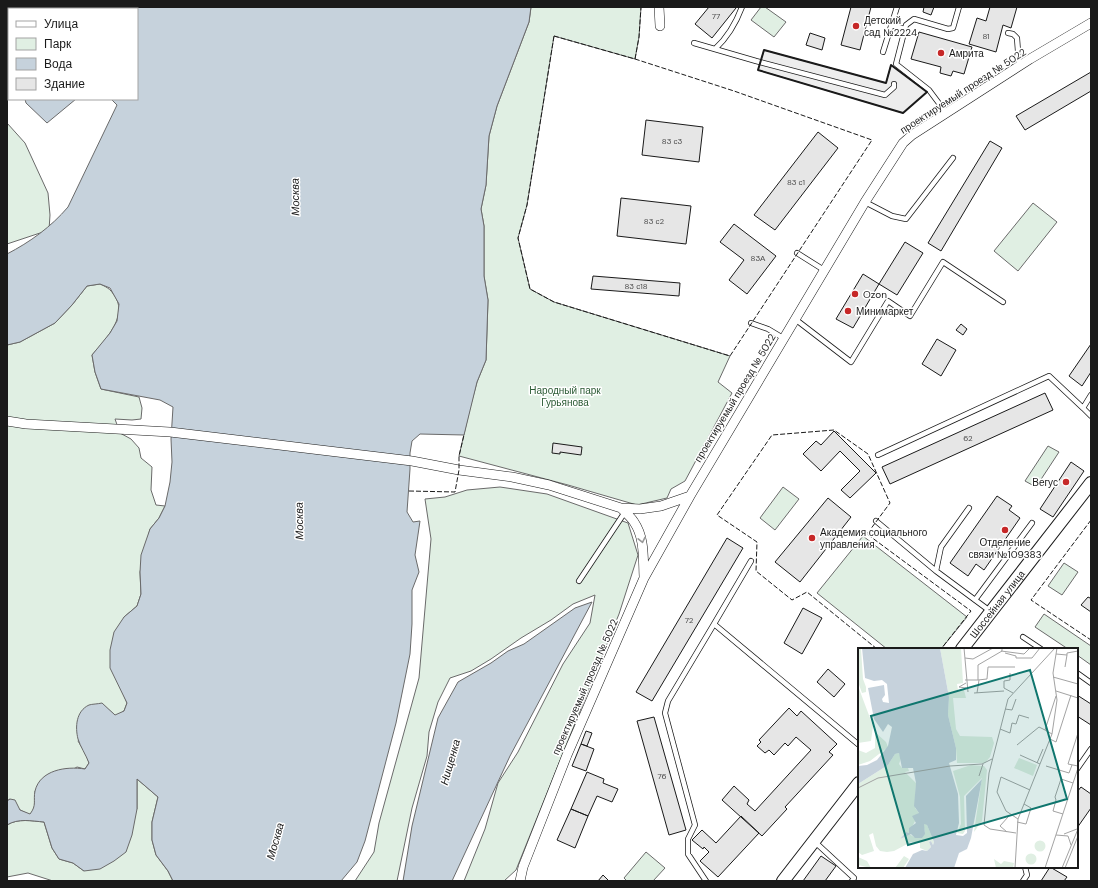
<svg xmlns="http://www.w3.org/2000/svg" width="1098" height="888" font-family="'DM Sans',sans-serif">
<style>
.green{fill:#e0efe3;stroke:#6a6a6a}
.parking{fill:#ededed;stroke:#6a6a6a}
.water{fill:#c6d2dc;stroke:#6a6a6a}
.building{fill:#e6e6e6;stroke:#1a1a1a}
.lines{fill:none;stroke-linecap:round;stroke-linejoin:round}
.lane-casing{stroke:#1a1a1a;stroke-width:6}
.street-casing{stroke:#1a1a1a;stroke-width:10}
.secondary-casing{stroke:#1a1a1a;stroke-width:14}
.lane{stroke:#fff;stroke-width:4.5}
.street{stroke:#fff;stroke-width:9}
.secondary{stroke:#fff;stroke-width:12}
.fence{stroke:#1a1a1a;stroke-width:1;stroke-dasharray:5 2;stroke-linecap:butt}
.wall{stroke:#1a1a1a;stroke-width:2}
.oneway{stroke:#989898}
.poi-dot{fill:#c62828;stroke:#fff;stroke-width:1.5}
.labels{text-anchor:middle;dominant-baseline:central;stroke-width:3;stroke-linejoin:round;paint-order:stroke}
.number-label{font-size:8px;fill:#4d4d4d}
.poi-label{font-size:10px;fill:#1a1a1a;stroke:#fff;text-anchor:start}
.street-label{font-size:10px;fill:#1a1a1a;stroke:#fff}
.park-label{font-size:10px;fill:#2b5a34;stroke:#fff}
.water-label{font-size:11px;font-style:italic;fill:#1a1a1a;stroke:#fff}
.inset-road{fill:none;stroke:#a3a3a3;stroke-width:1}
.view{fill:#0f766e;fill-opacity:0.15;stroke:#0f766e;stroke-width:2}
.inset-edge{fill:none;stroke:#1a1a1a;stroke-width:2}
</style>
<rect width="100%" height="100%" fill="#fff"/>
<!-- green -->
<path class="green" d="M531,7H641L639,37L635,59L554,36L527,205L518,238L530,289L554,302L730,356L718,382L732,393L685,481L671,489L667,498L637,505L568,485L459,456L470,408L477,382L486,360L488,300L484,276V226L481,209L486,185L489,136L497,106L529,22Z
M761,7H765L786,22L774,37L751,20Z
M7,123L25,143L48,193L50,215L49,230L7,244Z
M1033,203L1057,222L1018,271L994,251Z
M100,284C109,288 111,290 116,298C127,318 104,341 92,355L95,372L101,389L139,397L142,408L141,419L132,420L115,419L120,433L131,439L139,448L141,458L152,467L151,490L156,505L165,506L159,518L150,529L140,572L141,594L137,606L124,617L123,693L127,703L124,711L116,716L102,704L78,741L86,754L89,763L85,769L77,767L35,791V808L30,815L20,810L10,799L7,801V345L20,342L55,323L72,305L87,286Z
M1048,446L1059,452L1036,487L1025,481Z
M500,487L547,494L628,523L638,555L619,614L516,870L504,881H464L485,829L498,783L518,752L563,664L590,623L595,595L573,604L551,620L521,638L491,659L471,671L450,678L438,702L429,732L427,756L412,808L397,881H355L374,852L379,823L419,678L431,539L425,499L445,497L467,490Z
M783,487L799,499L775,530L760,518Z
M863,536L967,617L941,649H887L817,593Z
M1064,563L1078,572L1062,595L1048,586Z
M1044,614L1091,646V665L1077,655V649H1068L1035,627Z
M137,779L158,797L152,822V840L156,855L168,871L173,881H53L28,873L7,877V825C18,818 32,821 44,822L52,848L59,859L73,863L84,871L137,809Z
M646,852L665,868L653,881H627L624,878Z"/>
<!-- parking -->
<path class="parking" d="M764,50L886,83L891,65L927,92L903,113L758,70Z"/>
<!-- water -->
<path class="water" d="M15,7H531L529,22L497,106L489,136L486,185L481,209L484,226V276L488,300L486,360L477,382L464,435L420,434L412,441L410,453V469L407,512L413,522L420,521L415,555L419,572L412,590V624L410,654L396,723L365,841L357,862L341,881H173L168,871L156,855L152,840V822L158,797L137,779V809L132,835L126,852L114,861L100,869L84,871L73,863L59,859L52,848L44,822C32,821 18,818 7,825V801L10,799L15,800L20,810L30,814C37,805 33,801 35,791C40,770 66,766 85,769L89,763C86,755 80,746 78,739C75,727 76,711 89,705C92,704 98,704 102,703L115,715L124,711L127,703L110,668V650L114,632L124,617L137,606L141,594L140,572L141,555L150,529L159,518L165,506L170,482L172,462L171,439L173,407L160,400L101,389L95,372L92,355L110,333L117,321L119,304L110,288L100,284L87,286L72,305L55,323L20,342L7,345V254C30,242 51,227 68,207L117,105L111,99H137V9H15Z
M25,99H76L47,123L26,103Z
M592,602L510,756L452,881H403L412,826L438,718L458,682L491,663L508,651L524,644L575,608Z"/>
<!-- building -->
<path class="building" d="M709,7H735L736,8L712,38L695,24Z
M851,7H871L860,50L841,45Z
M924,7H934L931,15L923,12Z
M990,7H1017L1011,28L1003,25L996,52L969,44L977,18L986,21Z
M919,32L972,47L964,74L953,71L951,76L940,73L941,67L911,59Z
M810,33L825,38L822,50L806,45Z
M1091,72V91L1025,130L1016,116Z
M646,120L703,127L699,162L642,155Z
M818,132L838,148L775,230L754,215Z
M990,141L1002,148L941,251L928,243Z
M621,198L691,206L686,244L617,236Z
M734,224L776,256L747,294L729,280L744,260L720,242Z
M905,242L923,253L897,295L879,284Z
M863,274L879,284L853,328L836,319Z
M593,276L680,283L679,296L591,289Z
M961,324L967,329L963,335L956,330Z
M937,339L956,350L941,376L922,364Z
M1091,344V372L1082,386L1069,376Z
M1045,393L1053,410L890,484L882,467Z
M834,431L876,473L850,498L841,490L860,471L840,451L821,471L803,454L816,441L821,445Z
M553,443L582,447L581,455L560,452V454L552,453Z
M1071,462L1084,471L1053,517L1040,509Z
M997,496L1012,506L1009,510L1020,518L984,570L976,564L968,576L950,563Z
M828,498L851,517L800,582L775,562Z
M727,538L743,548L652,701L636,692Z
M1088,597L1090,598L1091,597V612L1081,605Z
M803,608L822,618L802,654L784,643Z
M828,669L845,684L834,697L817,682Z
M1077,695L1091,704V725L1077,716Z
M789,708L797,716L801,711L837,744L829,752L833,755L785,807L787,809L762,836L722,800L734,786L749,800L747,804L755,811L811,750L796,737L788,746L785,743L774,755L769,750L765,753L757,746L761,742L759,740Z
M654,717L686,830L669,835L637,721Z
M586,731L592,733L587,746L581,744Z
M581,744L594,749L586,771L572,766Z
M587,772L604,779L603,783L618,789L612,802L597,796L588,816L571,809Z
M1081,787L1091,794V808L1077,828V792Z
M571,809L588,816L575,848L557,840Z
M741,816L759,833L718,877L700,861L709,852L704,847L703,849L692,840L702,830L716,843Z
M821,856L836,866L825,881H803Z
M1050,867L1067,877L1064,881H1041Z
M603,875L609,881H598Z"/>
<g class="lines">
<!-- lane casing -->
<g class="lane-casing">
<path id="lane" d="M892,25L904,29
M1008,33L1013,34L1017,38L1019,65
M694,43L756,61L885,95L894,87V84
M715,49C728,37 736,23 742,7
M883,52L897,7
M947,114L929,90L896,64L906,25L914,19L948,29L953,28L959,7
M865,202L892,216L906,219L953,158
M797,253L824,270
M795,319L851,362L888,301L910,316L943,262L1003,302
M751,323L768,329L783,338
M1091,395L1083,408L1091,416
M878,455L1049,376L1083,408
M876,521L936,571L990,611
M936,571L941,547L969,508
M579,581L625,512
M975,600L1032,523
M714,624L751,561
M1023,637L1041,649
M1077,673L1091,683
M1077,769L1091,749
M815,842L854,878L852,881
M706,881L688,854V839L695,825L665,713L668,701L714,624L859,745
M1023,881L1027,875L1025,867"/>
</g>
<!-- street casing -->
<g class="street-casing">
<path id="street" d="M659,7L660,26
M7,421L26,424L170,432L412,461L459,470L512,477L549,485L621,508L640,509L661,506L690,496
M621,508C625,512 631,517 634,522C645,538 643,558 644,577
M520,881L523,867L567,755L644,578L690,496L865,202L903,143L912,135L1030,59L1091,23"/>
</g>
<!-- secondary casing -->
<g class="secondary-casing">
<g id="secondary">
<path id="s1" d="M962,649L1091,483"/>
<path d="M783,881L859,783"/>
</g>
</g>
<!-- lane -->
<use href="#lane" class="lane"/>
<!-- street -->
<use href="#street" class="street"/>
<!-- secondary -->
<use href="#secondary" class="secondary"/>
<!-- fence -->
<path class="fence" d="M554,36L635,59L734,91L872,140L730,356L554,302L530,289L518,238L527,205Z
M635,59L639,37L641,7
M409,491L455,492L459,470V456L464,435
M1091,520L1031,600L1091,640
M877,649L807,592L792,600L756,571L757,542L717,515L772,435L834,430L868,454L890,503L867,534L971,611L941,649"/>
<!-- wall -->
<path class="wall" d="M764,50L886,83L891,65L927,92L903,113L758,70Z"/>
</g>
<!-- one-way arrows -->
<defs><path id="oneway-chevron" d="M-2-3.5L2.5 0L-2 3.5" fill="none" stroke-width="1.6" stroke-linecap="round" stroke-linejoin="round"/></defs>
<use class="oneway" href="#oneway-chevron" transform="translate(642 540) rotate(78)"/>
<!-- markers -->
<g class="poi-dot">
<circle cx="856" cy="26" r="4"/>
<circle cx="941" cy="53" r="4"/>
<circle cx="855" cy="294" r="4"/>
<circle cx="848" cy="311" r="4"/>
<circle cx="1066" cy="482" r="4"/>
<circle cx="1005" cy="530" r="4"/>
<circle cx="812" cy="538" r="4"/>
</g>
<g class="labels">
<!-- number labels -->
<g class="number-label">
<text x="716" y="16">77</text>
<text x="986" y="36">81</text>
<text x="672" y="141">83 с3</text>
<text x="796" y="182">83 с1</text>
<text x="654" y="221">83 с2</text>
<text x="758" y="258">83А</text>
<text x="636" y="286">83 с18</text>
<text x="968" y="438">62</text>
<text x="689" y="620">72</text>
<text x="662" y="776">76</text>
</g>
<!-- poi labels -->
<g class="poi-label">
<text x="864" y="20">Детский<tspan x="864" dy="12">сад №2224</tspan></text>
<text x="949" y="53">Амрита</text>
<text x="863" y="294">Ozon</text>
<text x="856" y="311">Минимаркет</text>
<text x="1058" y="482" text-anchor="end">Вегус</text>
<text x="820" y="532">Академия социального<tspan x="820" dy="12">управления</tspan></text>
<text x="1005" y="542" text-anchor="middle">Отделение<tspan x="1005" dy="12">связи №109383</tspan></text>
</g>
<!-- street labels -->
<g class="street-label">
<text transform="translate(963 91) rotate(-33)">проектируемый проезд № 5022</text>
<text transform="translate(735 398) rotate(-59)">проектируемый проезд № 5022</text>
<text stroke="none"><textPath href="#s1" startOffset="57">Шоссейная улица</textPath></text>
<text transform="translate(585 687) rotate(-66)">проектируемый проезд № 5022</text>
</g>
<!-- park labels -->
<g class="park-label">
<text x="565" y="390">Народный парк<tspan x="565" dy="12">Гурьянова</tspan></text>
</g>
<!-- water labels -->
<g class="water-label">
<text transform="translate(295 197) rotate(-91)">Москва</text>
<text transform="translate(299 521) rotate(-91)">Москва</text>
<text transform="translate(450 762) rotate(-74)">Нищенка</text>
<text transform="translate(275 841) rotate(-74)">Москва</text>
</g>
</g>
<!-- overview -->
<g transform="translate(858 648)">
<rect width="220" height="220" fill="#fff"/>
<path d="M0,0L3,1L5,31L8,39V44L4,45L0,34ZM82,0H103L105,35L99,36L100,42H106L108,50H95L98,81L102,88L134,89L136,95L132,109L127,115H99L98,100L90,67L91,49ZM0,38L15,78L13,93L0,95ZM17,84L28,94L30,99L12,113L0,117V102L8,105L17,100ZM41,105L43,110L41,116L44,120H50L51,123L47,124L58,135L57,160L61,165L51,185L48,184L42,191L51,186L56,189L67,184L65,175L69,177L76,194L75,197L73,193L71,194L73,199L69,203L62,200V195L53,194L36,203L29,204L22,203L18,198L15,185L11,187L16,203L4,207L0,204V136L30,117L37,106ZM161,110L179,117L175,128L156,120ZM113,117L126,118L129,122L124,173L116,184L124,130L106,148L107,183L105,186L99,185L103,176L102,149L95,123ZM176.5 198a5.5 5.5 0 1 1 11 0a5.5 5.5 0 1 1-11 0ZM167.5 211a5.5 5.5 0 1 1 11 0a5.5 5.5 0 1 1-11 0ZM46,208L51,211L45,220H37ZM0,209L9,213L13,220L0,217ZM136,211L143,216L146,213L156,215L155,220H138Z" fill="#e0efe3"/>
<path d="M4,0H82L91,49L90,67L98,100V112L91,115L100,146L101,175L98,187L105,188L109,185L108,148L124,131L113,190L109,201L101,205L96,220H47L55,206L64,202L69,203L73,199L71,194L73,193L75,197L76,194L69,177L66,176L67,186L64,190H57L53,186L42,191L48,184L51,185V180L58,175L54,168L61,165L56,158L58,135L55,120H44L41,105L37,106L30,117L0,136V118L9,117L19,112L30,98L34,79L30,76L25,84L16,71L10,40L26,37L27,47L24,51L25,54L31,55L29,36L24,32L16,33L7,30Z" fill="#c6d2dc"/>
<path class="inset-road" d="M106,0L110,44M143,3L166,6L172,0M147,5L158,8V10H174L182,0M198,6L209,7L207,19M209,7V5L220,3M107,10L115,11L135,0M152,25V32L146,33V40L155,45M195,29L220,36M107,32H120V17L144,3V0M120,32L129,31L130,19H157M108,35L101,39L108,40M198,43L220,50M116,45L146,43M119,45L121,32M147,61L154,62L158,51M142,81L152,85L154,75L158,76L161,67L171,70M220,85L210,116L220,118M194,86L187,82L198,48M192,91L198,94L213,47M159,97L181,79L187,82M162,107L182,116M179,115L185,101M188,118L211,125L214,117M121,128L125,116M0,140L20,130L92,118L124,116L134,111M205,166L195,163L198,152L197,149L203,131L215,135M160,171L148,163L139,144L143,129L172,142M159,174L168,176L173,160L166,156M149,184L142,178L150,169M158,185L132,181L126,177L131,125L150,51L197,0M206,186L219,181M198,187L210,188L213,197M157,220L160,171L194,86L199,52L195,25L199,0M187,220L220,120M204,220L220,181M207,220L220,188"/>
<path class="view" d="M172,22L209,151L50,197L13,68Z"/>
<rect width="220" height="220" class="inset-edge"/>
</g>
<!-- border -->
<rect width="1098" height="888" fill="none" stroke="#1a1a1a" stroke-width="16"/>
<!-- legend -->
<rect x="8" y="8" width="130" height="92" fill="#ffffff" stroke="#a3a3a3"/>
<rect x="16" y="21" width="20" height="6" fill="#ffffff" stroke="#a3a3a3"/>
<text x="44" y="28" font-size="12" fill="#1a1a1a">Улица</text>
<rect x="16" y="38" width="20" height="12" fill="#e0efe3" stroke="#a3a3a3"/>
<text x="44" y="48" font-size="12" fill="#1a1a1a">Парк</text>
<rect x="16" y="58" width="20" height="12" fill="#c6d2dc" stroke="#a3a3a3"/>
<text x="44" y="68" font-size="12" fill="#1a1a1a">Вода</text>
<rect x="16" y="78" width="20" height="12" fill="#e6e6e6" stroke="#a3a3a3"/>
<text x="44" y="88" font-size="12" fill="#1a1a1a">Здание</text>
</svg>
